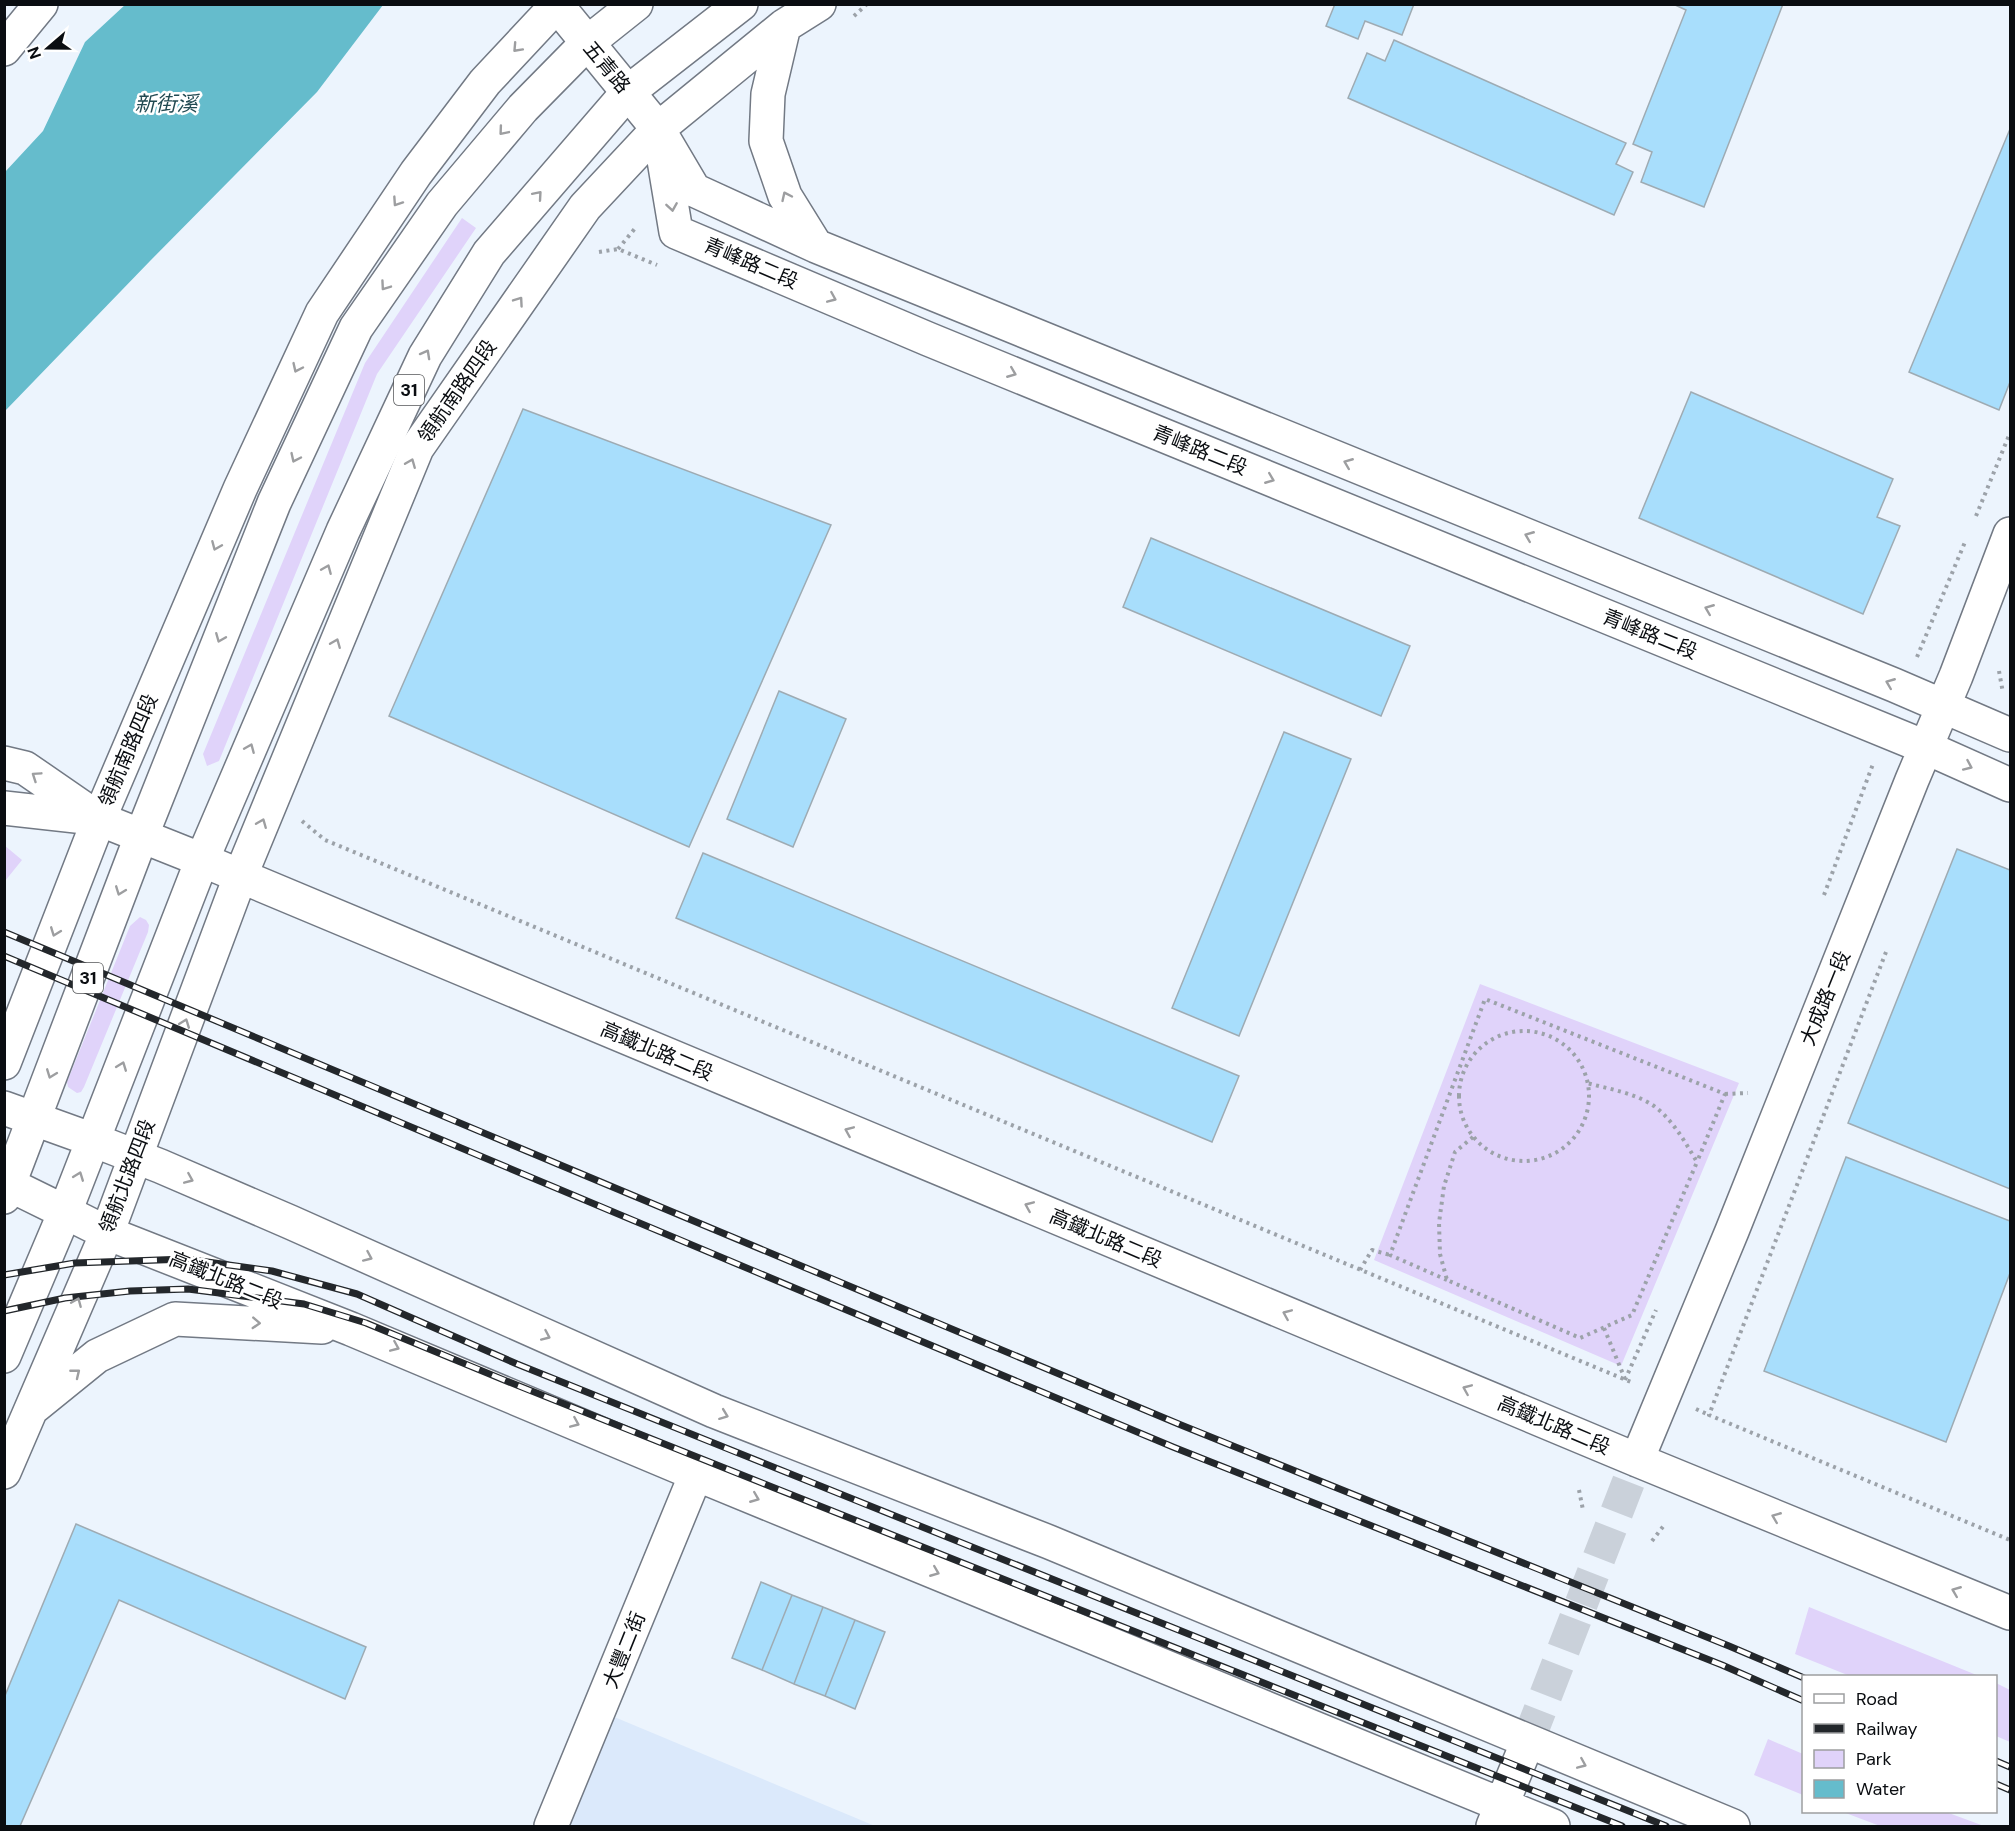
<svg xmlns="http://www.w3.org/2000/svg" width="2015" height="1831" font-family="'DM Sans','Noto Sans TC',sans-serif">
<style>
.built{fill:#dbe9fb}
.green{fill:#e0d3fa}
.water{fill:#65bccc}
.building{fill:#a8defc;stroke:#9eabb3;stroke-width:1.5}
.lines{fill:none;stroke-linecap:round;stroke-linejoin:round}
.minor-tunnel{stroke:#cad1da;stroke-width:33;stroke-dasharray:33 16;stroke-linecap:butt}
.minor-casing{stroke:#727984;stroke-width:36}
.major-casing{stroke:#727984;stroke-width:36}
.path{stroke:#9ca2a9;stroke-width:4;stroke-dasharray:3 4.5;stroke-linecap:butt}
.minor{stroke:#fff;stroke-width:33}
.major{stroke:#fff;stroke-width:33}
.rail-casing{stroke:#23272b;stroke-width:7}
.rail{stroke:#fff;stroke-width:4.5;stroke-dasharray:14;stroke-linecap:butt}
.oneway{stroke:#9d9ea0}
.labels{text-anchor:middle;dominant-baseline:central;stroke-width:5;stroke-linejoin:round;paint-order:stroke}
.shield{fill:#fff;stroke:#545658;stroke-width:1.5}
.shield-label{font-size:18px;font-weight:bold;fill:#0a0d11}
.street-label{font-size:20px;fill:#0a0d11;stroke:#fff}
.water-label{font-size:21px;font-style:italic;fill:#224a52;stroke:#fff}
</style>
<rect width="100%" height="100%" fill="#ecf4fd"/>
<!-- built -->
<path class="built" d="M612,1716L875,1826H567Z"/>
<!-- green -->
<path class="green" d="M462,218L476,228L377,374L219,761L207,766L203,754L365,363Z
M4,845L22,860L5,881H4Z
M140,917L146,920L149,925L148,932L84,1087L81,1092L77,1093L68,1087L67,1082L130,926Z
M1480,984L1739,1083L1621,1366L1374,1260Z
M1809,1607L1979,1676H1850L1795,1654Z
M1996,1683L2010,1690V1742L1996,1736Z
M1768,1739L1803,1754V1795L1754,1775Z
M1843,1812H1946L1984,1826H1880Z"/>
<!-- water -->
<path class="water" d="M126,4L383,5L317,92L150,261L5,411V172L43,131L85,42Z"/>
<!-- building -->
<path class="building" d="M1335,4H1414L1402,35L1365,21L1358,39L1326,26Z
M1673,4H1783L1704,207L1641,182L1652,152L1633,144L1686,10Z
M1394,40L1626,143L1616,164L1633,172L1614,215L1348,98L1367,53L1385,61Z
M2010,129V382L1999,410L1909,372Z
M1691,392L1893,479L1877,517L1900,526L1863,614L1639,518Z
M523,409L831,525L689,847L389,716Z
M1151,538L1410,646L1381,716L1123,607Z
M779,691L846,719L793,847L727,819Z
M1284,732L1351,759L1239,1036L1172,1008Z
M1957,849L2010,870V1189L1848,1123Z
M703,853L1239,1076L1212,1142L676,918Z
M1846,1157L2010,1221V1273L1946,1442L1764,1371Z
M76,1524L366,1647L345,1699L119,1600L20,1826H4V1698Z
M761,1582L792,1595L762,1670L732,1658Z
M792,1595L823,1607L794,1684L762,1670Z
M823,1607L855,1620L825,1696L794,1684Z
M855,1620L885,1632L855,1709L825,1696Z"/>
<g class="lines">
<!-- minor-tunnel -->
<path class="minor-tunnel" d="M1528,1741L1637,1460"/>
<!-- minor casing -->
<g class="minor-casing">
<path id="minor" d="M556,4L658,129L694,190L816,246L1894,685L2010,735
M784,26L768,94L766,141L785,196L816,246
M4,49L41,4
M662,148L676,232L928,339L1925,747L2010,785
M202,860L1637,1460L2010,1613
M4,1063L99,819L240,489L322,313L416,173L485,82L558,4
M93,1140L160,1166L290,1222L714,1411L1049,1542L1733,1826
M65,1212L107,1233L351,1329L696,1474L1553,1826
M34,1407L97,1356L175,1319L322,1327
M1637,1460L1732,1231L1912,780L1956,676L2010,534
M4,1472L107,1233L240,877L417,448L585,207L658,129L784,26L819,4
M551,1826L696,1474
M1493,1826L1528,1741"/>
</g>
<!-- major casing -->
<g class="major-casing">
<path id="major" d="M4,763L25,768L99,819L202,860
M4,808L94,818
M4,1108L93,1140
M4,1182L65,1212
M4,1197L141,837L274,503L356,328L442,204L523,108L587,43L636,4
M4,1356L65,1212L202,860L343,531L425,356L489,253L628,92L741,4"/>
</g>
<!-- path -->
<path class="path" d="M854,16L867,4
M618,249L637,226
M599,252L618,249L657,265
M1976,516L2010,433
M1917,657L1965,542
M1999,671L2003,693
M302,821L325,840L1631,1382
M1824,895L1873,764
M1886,952L1709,1415L2010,1540
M1459 1096a65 65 0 1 1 130 0a65 65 0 1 1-130 0Z
M1725,1094L1748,1093
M1473,1137L1455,1152L1444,1186L1439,1223L1440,1254L1447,1280L1580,1338L1632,1315L1697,1162C1685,1142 1673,1120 1654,1106C1635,1093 1609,1089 1587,1083
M1360,1270L1372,1250L1390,1255
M1447,1280L1390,1255L1485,999L1725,1094L1697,1162
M1604,1328L1625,1379
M1625,1380L1656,1310
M1696,1409L1709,1415
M1579,1490L1583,1510
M1652,1541L1665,1524"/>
<!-- minor -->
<use href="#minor" class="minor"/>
<!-- major -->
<use href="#major" class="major"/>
<!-- rail casing -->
<g class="rail-casing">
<path id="rail" d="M4,932L1181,1425L1729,1646L1804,1678
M4,956L1173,1447L1722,1665L1804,1701
M4,1275L75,1263L186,1259L272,1271L357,1294L517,1364L1666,1826
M4,1311L65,1298L130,1291L188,1289L304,1304L366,1323L509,1382L1622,1826
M1996,1761L2010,1767
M1996,1784L2010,1790"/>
</g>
<!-- rail -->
<use href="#rail" class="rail"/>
</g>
<!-- one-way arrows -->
<defs><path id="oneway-chevron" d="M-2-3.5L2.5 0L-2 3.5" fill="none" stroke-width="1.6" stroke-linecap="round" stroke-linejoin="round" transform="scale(1.5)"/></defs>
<g class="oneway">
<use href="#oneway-chevron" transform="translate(517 48) rotate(133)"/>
<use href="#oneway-chevron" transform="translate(503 131) rotate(130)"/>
<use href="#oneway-chevron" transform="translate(538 195) rotate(-49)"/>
<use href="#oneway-chevron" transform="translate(786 196) rotate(-115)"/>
<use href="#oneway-chevron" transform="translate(397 202) rotate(124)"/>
<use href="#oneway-chevron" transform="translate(672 207) rotate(81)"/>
<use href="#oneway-chevron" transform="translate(385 286) rotate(125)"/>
<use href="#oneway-chevron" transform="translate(832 298) rotate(23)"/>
<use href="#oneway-chevron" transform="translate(519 301) rotate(-55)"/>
<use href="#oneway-chevron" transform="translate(426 354) rotate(-61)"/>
<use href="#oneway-chevron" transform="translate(297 368) rotate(115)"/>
<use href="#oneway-chevron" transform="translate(1012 373) rotate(22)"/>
<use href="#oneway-chevron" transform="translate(295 458) rotate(115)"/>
<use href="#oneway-chevron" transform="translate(411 463) rotate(-68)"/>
<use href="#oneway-chevron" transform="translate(1348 463) rotate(-158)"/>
<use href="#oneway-chevron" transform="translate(1270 479) rotate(22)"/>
<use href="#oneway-chevron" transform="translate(1529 536) rotate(-158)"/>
<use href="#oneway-chevron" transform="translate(216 546) rotate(113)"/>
<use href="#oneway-chevron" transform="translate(327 569) rotate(-67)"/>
<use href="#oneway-chevron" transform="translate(1709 609) rotate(-158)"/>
<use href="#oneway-chevron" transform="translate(220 638) rotate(112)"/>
<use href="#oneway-chevron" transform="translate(336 643) rotate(-68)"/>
<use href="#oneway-chevron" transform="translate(1890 683) rotate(-158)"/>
<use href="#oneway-chevron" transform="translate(250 748) rotate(-67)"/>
<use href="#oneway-chevron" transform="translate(1968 766) rotate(24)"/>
<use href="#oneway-chevron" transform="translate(36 776) rotate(-146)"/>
<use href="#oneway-chevron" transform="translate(262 823) rotate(-68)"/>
<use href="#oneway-chevron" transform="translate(120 891) rotate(111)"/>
<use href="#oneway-chevron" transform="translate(55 932) rotate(111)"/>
<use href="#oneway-chevron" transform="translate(185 1023) rotate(-69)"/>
<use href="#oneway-chevron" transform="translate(122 1066) rotate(-69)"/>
<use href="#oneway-chevron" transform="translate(51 1074) rotate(111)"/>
<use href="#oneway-chevron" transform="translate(849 1131) rotate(-157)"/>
<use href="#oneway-chevron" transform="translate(79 1176) rotate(-69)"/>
<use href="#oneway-chevron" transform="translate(189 1179) rotate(23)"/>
<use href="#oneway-chevron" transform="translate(1029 1206) rotate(-157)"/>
<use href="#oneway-chevron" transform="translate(368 1257) rotate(24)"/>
<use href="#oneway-chevron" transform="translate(77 1302) rotate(-67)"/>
<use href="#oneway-chevron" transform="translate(1287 1314) rotate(-157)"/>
<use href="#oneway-chevron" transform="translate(256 1323) rotate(3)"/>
<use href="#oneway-chevron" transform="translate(546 1336) rotate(24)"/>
<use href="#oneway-chevron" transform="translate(395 1347) rotate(23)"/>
<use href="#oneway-chevron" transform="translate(76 1373) rotate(-39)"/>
<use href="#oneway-chevron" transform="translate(1467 1389) rotate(-157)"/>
<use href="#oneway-chevron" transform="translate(724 1415) rotate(21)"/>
<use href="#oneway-chevron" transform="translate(575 1423) rotate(23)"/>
<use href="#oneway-chevron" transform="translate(755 1498) rotate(22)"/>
<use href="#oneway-chevron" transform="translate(1776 1517) rotate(-158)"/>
<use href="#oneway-chevron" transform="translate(935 1572) rotate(22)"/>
<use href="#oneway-chevron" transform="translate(1956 1591) rotate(-158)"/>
<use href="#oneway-chevron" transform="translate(1582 1764) rotate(23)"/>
</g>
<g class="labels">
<!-- shield labels -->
<g class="shield">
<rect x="394" y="375" width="30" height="30" rx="4.5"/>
<rect x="73" y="963" width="30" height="30" rx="4.5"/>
</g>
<g class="shield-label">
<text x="409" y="390">31</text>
<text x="88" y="978">31</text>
</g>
<!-- street labels -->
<g class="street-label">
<text transform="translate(607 67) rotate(50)">五青路</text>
<text transform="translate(751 263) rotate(23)">青峰路二段</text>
<text transform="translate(457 391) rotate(-55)">領航南路四段</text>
<text transform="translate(1200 450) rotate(22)">青峰路二段</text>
<text transform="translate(1650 634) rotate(22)">青峰路二段</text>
<text transform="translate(128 750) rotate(-67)">領航南路四段</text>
<text transform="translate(1825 998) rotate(-68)">大成路一段</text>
<text transform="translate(657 1051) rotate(23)">高鐵北路二段</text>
<text transform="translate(127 1176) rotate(-69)">領航北路四段</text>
<text transform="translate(1106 1238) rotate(23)">高鐵北路二段</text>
<text transform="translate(226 1280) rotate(22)">高鐵北路二段</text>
<text transform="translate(1554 1425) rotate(23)">高鐵北路二段</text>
<text transform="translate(624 1650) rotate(-68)">大豐二街</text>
</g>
<!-- water labels -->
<g class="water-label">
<text x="166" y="104">新街溪</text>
</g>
</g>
<!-- border -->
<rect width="2015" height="1831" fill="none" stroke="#0a0d11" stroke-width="12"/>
<!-- legend -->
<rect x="1802" y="1675" width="195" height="138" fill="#ffffff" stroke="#9d9ea0" stroke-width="1.5"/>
<rect x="1814" y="1694" width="30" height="9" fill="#ffffff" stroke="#9d9ea0" stroke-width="1.5"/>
<text x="1856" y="1705" font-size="18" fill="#0a0d11">Road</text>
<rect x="1814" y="1724" width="30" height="9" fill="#23272b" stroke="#9d9ea0" stroke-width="1.5"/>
<text x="1856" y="1735" font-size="18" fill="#0a0d11">Railway</text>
<rect x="1814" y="1750" width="30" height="18" fill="#e0d3fa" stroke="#9d9ea0" stroke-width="1.5"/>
<text x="1856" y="1765" font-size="18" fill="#0a0d11">Park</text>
<rect x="1814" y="1780" width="30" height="18" fill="#65bccc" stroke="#9d9ea0" stroke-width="1.5"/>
<text x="1856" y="1795" font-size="18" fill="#0a0d11">Water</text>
<!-- north arrow -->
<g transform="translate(48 48) rotate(250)" stroke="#ffffff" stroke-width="4.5" paint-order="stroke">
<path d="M0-4.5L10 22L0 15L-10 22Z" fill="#0a0d11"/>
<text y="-9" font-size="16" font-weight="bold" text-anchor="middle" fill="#0a0d11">N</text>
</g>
</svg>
